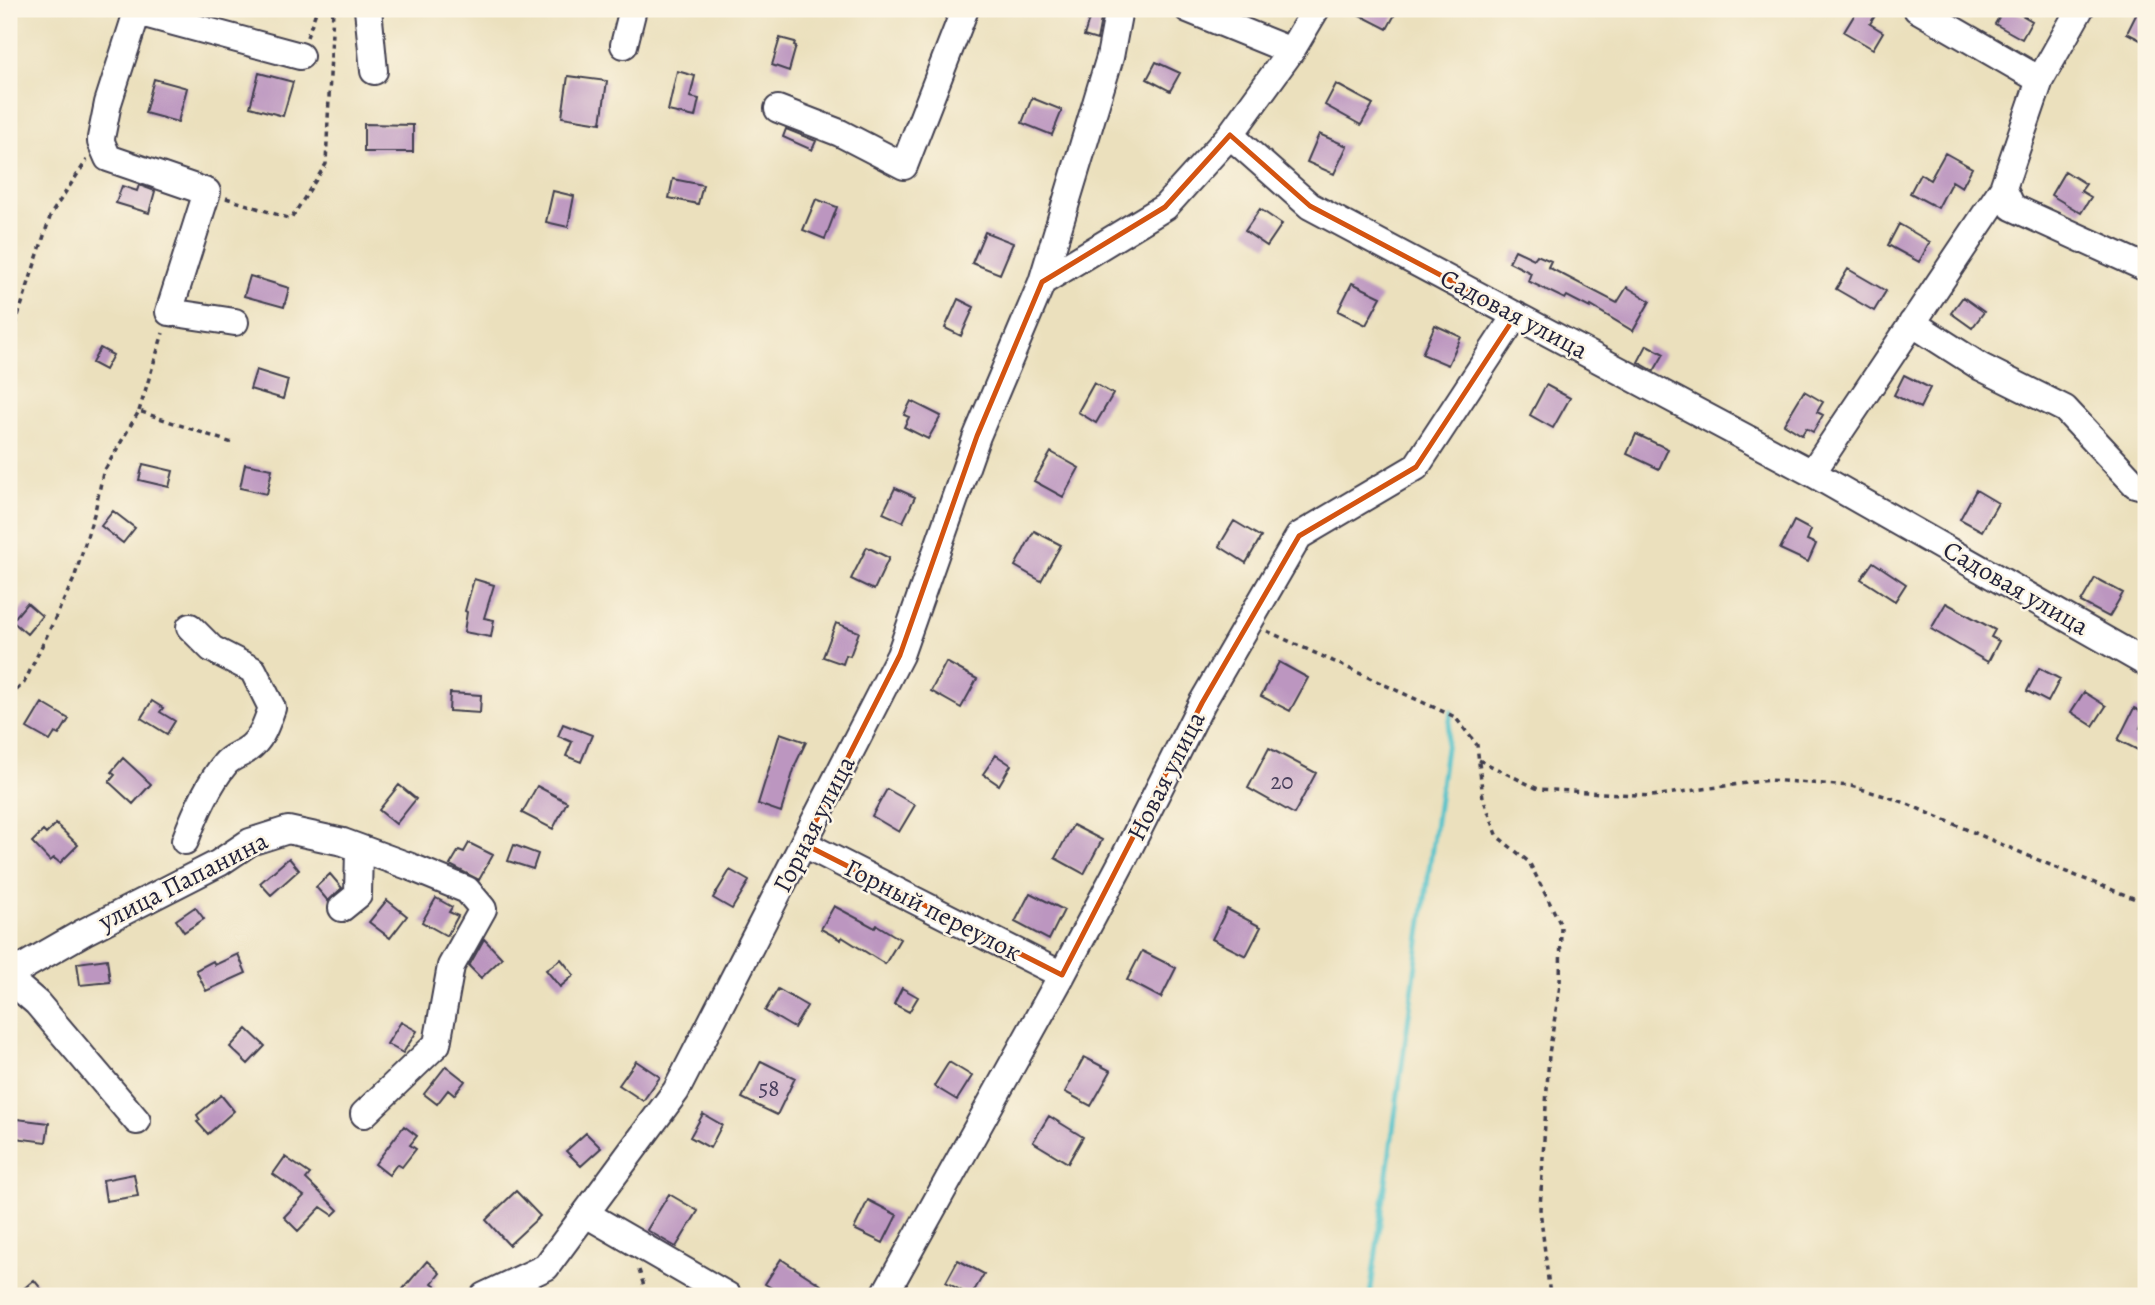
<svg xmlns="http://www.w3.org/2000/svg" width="2155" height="1305" font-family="Alegreya,serif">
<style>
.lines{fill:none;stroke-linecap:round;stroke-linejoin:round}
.stream{stroke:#54c2ca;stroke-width:5}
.building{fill:#bc96c0}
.minor-casing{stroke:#403e4e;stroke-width:30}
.path{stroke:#403e4e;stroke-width:3.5;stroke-dasharray:5 5;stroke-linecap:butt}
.minor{stroke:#fff;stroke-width:26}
.marked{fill:none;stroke:#d45411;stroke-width:5;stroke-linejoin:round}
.labels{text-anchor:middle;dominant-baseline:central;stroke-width:5;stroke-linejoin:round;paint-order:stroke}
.number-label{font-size:23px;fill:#483f5c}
.street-label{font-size:26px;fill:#22223b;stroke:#fcf5e5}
</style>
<rect width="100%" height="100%" fill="#fcf5e5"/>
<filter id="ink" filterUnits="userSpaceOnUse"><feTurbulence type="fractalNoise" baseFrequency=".0143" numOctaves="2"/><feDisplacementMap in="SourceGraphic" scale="14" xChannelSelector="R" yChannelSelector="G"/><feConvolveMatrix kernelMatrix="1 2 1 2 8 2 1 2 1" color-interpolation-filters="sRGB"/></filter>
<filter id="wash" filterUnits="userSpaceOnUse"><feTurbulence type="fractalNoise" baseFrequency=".00686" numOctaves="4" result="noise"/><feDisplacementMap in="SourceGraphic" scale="28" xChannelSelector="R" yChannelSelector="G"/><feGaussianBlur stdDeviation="1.57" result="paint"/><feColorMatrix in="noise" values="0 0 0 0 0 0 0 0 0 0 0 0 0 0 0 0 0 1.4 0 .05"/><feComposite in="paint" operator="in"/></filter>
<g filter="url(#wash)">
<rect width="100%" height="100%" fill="#ebe0bd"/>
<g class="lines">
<!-- stream -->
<path class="stream" d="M1370,1296L1451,712"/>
</g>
<g id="blocks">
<!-- building -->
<path class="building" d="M1092,9H1103L1097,40L1084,36Z
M1348,9H1398L1387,29Z
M1858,9H1879L1870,24L1883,32L1873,49L1844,32Z
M2004,9H2011L2032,21L2022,39L1995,24Z
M2139,9H2146V43L2127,33Z
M780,38L795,42L794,45L796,46L789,71L772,65Z
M1156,62L1180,73L1170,91L1147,79Z
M677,71L695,76L690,97L699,99L695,117L668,111Z
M259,73L293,82L283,116L250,107Z
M568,76L607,81L601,123L562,117Z
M154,79L187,88L178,122L145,113Z
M1336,84L1373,104L1361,125L1325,105Z
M1032,98L1062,110L1052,135L1022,123Z
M364,124L413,125V152H364Z
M786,129L816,141L812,150L783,137Z
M1319,134L1347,146L1334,174L1307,162Z
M1945,153L1972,168L1962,187L1952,181L1938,208L1910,193L1920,174L1930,180Z
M2065,171L2086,184L2081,191L2091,197L2081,213L2051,195Z
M673,179L703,185L698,204L669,198Z
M139,185L155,191L149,213L116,203L122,186L137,191Z
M553,191L574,196L568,227L546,222Z
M816,199L837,207L825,239L803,230Z
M1260,209L1282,224L1267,246L1245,231Z
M1899,224L1930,242L1919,262L1888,245Z
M985,232L1013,243L1000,274L972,263Z
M1515,250L1534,259L1537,255L1551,261L1548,267L1617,303L1627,287L1650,301L1633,331L1591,306L1590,308L1567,296L1565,299L1528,281L1531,273L1509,262Z
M1848,269L1886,291L1874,311L1836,289Z
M250,276L289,288L284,307L244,296Z
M1352,283L1381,297L1366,325L1338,311Z
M1963,297L1984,312L1972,328L1951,313Z
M958,299L974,307L961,336L945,328Z
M1435,325L1461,337L1448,365L1422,354Z
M1647,345L1664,354L1654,371L1638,362Z
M100,348L113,355L105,370L92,363Z
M256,370L288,380L283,399L250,389Z
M1904,375L1930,388L1920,408L1894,395Z
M1094,383L1113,394L1096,423L1078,412Z
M1546,385L1570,398L1553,428L1530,415Z
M1804,391L1823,402L1817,412L1823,415L1813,432L1806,428L1802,435L1784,424Z
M911,401L941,416L928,439L904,427L909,417L904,415Z
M1636,434L1668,449L1659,469L1627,454Z
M1051,452L1079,468L1063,497L1034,481Z
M143,464L173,471L169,487L139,480Z
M245,464L272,469L267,494L240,488Z
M895,488L915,497L903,522L883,513Z
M1976,490L1998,503L1982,531L1960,519Z
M113,511L135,528L123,543L101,526Z
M1234,521L1261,537L1246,563L1219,546Z
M1794,521L1811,530L1807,540L1816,544L1808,562L1780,549Z
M1034,531L1061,545L1041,581L1015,566Z
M867,547L889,558L874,590L851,579Z
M1873,562L1906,584L1895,601L1861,579Z
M2095,578L2123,593L2109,617L2081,602Z
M474,579L494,585L484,618L494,620L491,637L464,632L467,612L465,611Z
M27,603L42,616L27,634L12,621Z
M1946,603L1995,630L1991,637L1999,641L1988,662L1931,629Z
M836,623L859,632L850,656L846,655L843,664L823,657Z
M946,662L977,679L961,708L931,691Z
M1279,662L1308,678L1290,711L1261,696Z
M2039,668L2060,679L2048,702L2027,691Z
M2084,692L2106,706L2093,726L2071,712Z
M450,693L481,695L480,713L449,711Z
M152,701L163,708L160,712L175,721L167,734L141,718Z
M42,703L69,719L59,735L55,733L50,741L27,728Z
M2134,708L2146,714L2140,728L2146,730V742L2142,752L2118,740Z
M563,724L592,735L581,762L566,756L572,742L558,736Z
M780,733L806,742L796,763L781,812L758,804Z
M1269,748L1316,773L1294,814L1248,788Z
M996,755L1011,765L999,785L983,774Z
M123,758L151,784L133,804L109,782L115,775L111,772Z
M399,785L416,799L396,824L379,810Z
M537,786L567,802L553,829L522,813Z
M887,789L915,805L899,832L872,816Z
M56,824L78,845L60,863L54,858L50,861L32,842L43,831L46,834Z
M1073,825L1102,840L1084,874L1055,858Z
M469,843L493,855L479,880L450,865L459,850L464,852Z
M514,845L538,854L533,869L508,861Z
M289,858L299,870L271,895L260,883Z
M730,870L749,881L732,909L713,898Z
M330,874L342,888L328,901L316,887Z
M1030,893L1064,910L1049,940L1015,922Z
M436,898L452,907L449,912L458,916L447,936L422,922Z
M387,900L407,916L390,938L369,922Z
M834,906L875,928L877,925L900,939L885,964L842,937L841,940L821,929Z
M195,907L204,919L184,932L176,920Z
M1227,909L1261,927L1246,956L1212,939Z
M484,939L502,958L481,978L469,966Z
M1142,951L1176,968L1161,998L1127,980Z
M238,954L246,973L206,991L196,970L213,961L215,965Z
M107,959L110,982L80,985L77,963Z
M561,959L574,975L560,987L546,970Z
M902,988L918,997L909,1012L894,1004Z
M778,989L807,1006L794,1028L765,1011Z
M401,1022L417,1031L403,1053L387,1044Z
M247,1029L265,1046L248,1064L230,1047Z
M1084,1057L1111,1071L1091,1106L1065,1092Z
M636,1061L660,1077L643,1101L619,1085Z
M761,1061L795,1078L777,1115L742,1098Z
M949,1062L972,1076L957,1100L934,1086Z
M446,1066L465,1081L454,1095L448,1090L437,1104L424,1094Z
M221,1095L234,1111L208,1134L197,1122L200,1120L197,1115Z
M703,1114L722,1125L710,1148L690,1137Z
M1049,1116L1083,1137L1068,1163L1033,1142Z
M17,1119L49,1123L46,1142L15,1138Z
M404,1126L417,1136L410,1145L416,1149L402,1167L397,1164L389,1175L375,1164Z
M586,1133L601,1148L581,1166L566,1151Z
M285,1157L310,1174L306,1179L338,1210L333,1215L321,1207L298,1231L284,1217L304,1196L273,1174Z
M134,1174L138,1196L106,1201L103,1180Z
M516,1191L540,1216L509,1245L486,1220Z
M669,1194L698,1211L676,1247L647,1230Z
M868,1200L897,1215L883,1243L854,1229Z
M781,1259L821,1285L814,1296H785L765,1284Z
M958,1260L984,1274L971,1296L946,1282Z
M427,1261L440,1273L432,1283L436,1286L428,1296H411L403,1289Z
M34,1280L47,1296H15Z"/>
</g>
</g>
<g filter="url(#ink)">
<use href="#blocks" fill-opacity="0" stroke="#403e4e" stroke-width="2"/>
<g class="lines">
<!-- minor casing -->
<g class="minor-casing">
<path id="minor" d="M138,9L108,103L101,138V142L108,158L207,192L169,312L235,322
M368,9L374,71
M1188,9L1291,51
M1917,9L2040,80
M137,12L300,56
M624,45L633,9
M778,109L840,133L904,166L965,9
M1230,135L1310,206L1812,473L2146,663
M2003,188L2012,207L2146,268
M1042,282L1165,207L1230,135L1291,51L1316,9
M1912,323L1981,367L2065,409L2135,484L2146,487
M1812,473L2003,188L2040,80L2080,9
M185,841C195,814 207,786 225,764C230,757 240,755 248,749C262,739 266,724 272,708L253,670L212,649L190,627
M804,844L1062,975
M342,908L358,895L359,848
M9,975L84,932L219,863L250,842L288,830L343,842L411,867L467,890L483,909L451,966L437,1044L364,1114
M9,979L37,1003L137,1121
M586,1214L728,1296
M484,1296L546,1267L676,1091L900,655L977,436L1042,282L1110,57L1119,9
M884,1296L1062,975L1125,856L1202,703L1299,536L1416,467L1516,315"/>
</g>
<!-- path -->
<path class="path" d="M307,37L317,9
M226,198L291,219L326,164L333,9
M9,375L17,319L51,214L87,160
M139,411L163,333
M1267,631L1455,717L1477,745L1483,798L1498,837L1529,862L1561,925L1560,985L1549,1054L1540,1209L1550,1296
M9,697L24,683L74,579L95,511L103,473L139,411L232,443
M1479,760L1538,789L1652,796L1769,780L1851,786L1898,800L2064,871L2146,903
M639,1270L647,1296"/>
<!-- minor -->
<use href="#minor" class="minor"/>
</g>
</g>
<!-- marked area -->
<path class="marked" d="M1230,135L1310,206L1516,315L1416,467L1299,536L1202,703L1062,975L804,844L900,655L977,436L1042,282L1165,207Z"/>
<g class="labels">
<!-- number labels -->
<g class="number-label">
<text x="1282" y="781">20</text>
<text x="769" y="1088">58</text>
</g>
<!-- street labels -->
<g class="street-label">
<text transform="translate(1514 314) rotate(28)">Садовая улица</text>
<text transform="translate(2016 588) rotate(30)">Садовая улица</text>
<text transform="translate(1166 776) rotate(-63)">Новая улица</text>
<text transform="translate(814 824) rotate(-63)">Горная улица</text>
<text transform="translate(183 881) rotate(-27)">улица Папанина</text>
<text transform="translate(933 910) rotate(27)">Горный переулок</text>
</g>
</g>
<!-- margin -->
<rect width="2155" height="1305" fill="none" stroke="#fcf5e5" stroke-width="35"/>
</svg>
